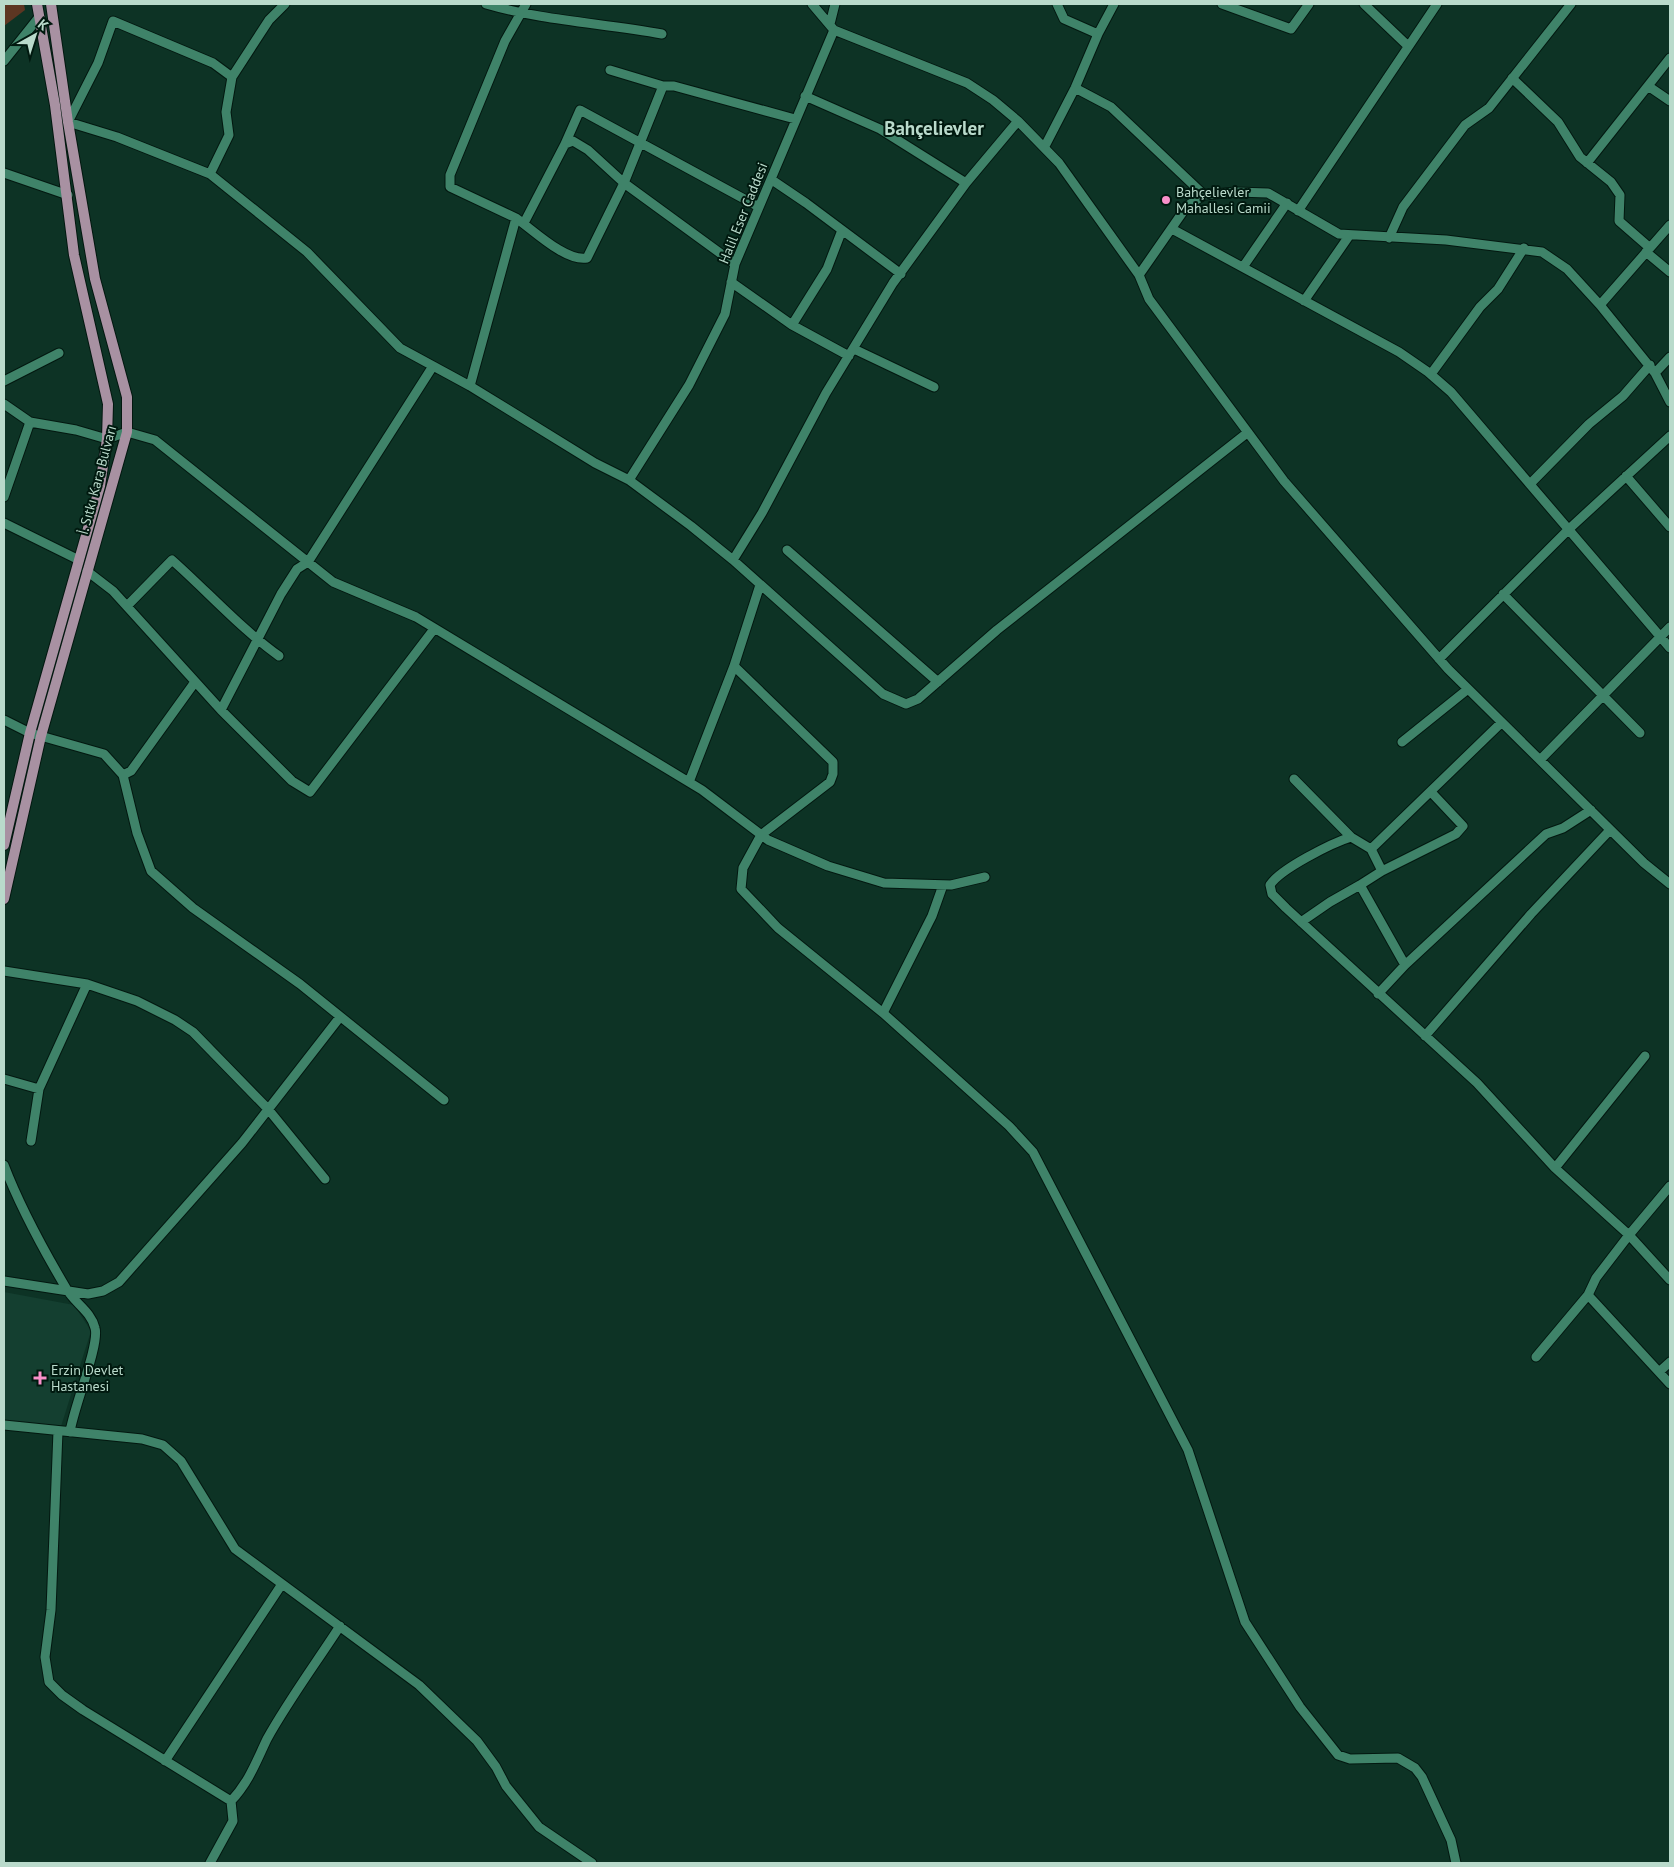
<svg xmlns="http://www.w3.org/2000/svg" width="1674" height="1867" font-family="'PT Sans',sans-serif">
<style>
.built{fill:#143f30}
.green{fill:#5d3622}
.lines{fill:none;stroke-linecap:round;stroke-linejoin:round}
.minor-casing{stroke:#031810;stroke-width:11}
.major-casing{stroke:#031810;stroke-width:12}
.minor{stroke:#3f8369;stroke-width:9}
.major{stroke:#a891a2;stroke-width:10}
.poi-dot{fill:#f990ca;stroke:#00190f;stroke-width:2}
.labels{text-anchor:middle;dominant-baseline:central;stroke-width:4;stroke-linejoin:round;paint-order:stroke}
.poi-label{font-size:14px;fill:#b9dacb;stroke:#00190f;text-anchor:start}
.street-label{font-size:14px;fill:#b9dacb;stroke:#00190f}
.district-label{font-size:19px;font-weight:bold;fill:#b9dacb;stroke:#00190f}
</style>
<rect width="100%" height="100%" fill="#0d3325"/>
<!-- built -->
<path class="built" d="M4,1292L74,1305L91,1331L58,1436L4,1426Z"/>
<!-- green -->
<path class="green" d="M4,4H24L25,10L4,26Z"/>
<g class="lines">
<!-- minor casing -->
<g class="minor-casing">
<path id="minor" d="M486,4C544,21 603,23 662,34
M812,4L834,30L967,83L993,100L1018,121L1059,163L1139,275L1149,299L1284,481L1448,669L1644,863L1670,884
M1222,4L1291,29L1309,4
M1364,4L1408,46
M830,24L835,4
M1098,34L1114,4
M4,61L39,17
M610,70L663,86
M232,77L213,63L113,21L98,63L68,122L117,137L210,174L307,252L400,348L470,386L595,463L629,480L691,526L733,560L883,694L906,704L918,699L997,630L1247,433
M1512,78L1558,122L1580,157L1611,182L1620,195L1619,221L1650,248
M1648,86L1670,101
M1075,88L1111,107L1204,195
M805,96L880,129L966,183
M565,144L580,110L759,207
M1045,146L1075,88L1098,34L1064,19L1057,4
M1587,163L1670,58
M4,173L68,195
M210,174L229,135L226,112L232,77L269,20L285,4
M772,180L806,203L901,274
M1298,211L1437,4
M516,218L450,187V175L505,41L526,4
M524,223L565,144L573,141L588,150L624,183L735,264
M1172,229L1399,352L1428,372L1451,392L1670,648
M1389,238L1403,207L1465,125L1489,108L1571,4
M1646,252L1670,272
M1243,267L1287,203
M1139,275L1187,206L1204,195L1236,192L1268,193L1339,234L1446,240L1542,252L1567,269L1600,305L1655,373L1670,402
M731,282L792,325L849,356
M1304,301L1349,236
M1600,305L1670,225
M792,325L827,269L842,230
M854,349L934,387
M1655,373L1670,357
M1431,374L1480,307L1498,289L1524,248
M4,381L59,353
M470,386L516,218C533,230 566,262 587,258L624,183L663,86H674L795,119
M4,404L30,422L76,430L107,439L127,432L155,440L333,582L416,617L702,790L768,840L828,866L884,883L951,885L985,877
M1626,476L1670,527
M629,480L689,385L725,314L735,264L834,30
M1530,484L1589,424L1623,396L1650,365
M4,497L30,422
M4,523L79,560
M787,550L938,682
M733,560L762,513L826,393L893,283L966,183L1018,121
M87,571L113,591L221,710L292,781L310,792L434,629
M1503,594L1640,733
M127,606L172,560C208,592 240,628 279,656
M1439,659L1569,529L1670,436
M734,666L833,762V774L830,782L761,835L743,868L741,889L778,928L883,1013L1009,1126L1033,1152L1188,1450L1245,1622L1300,1707L1338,1755L1350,1759L1398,1758L1415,1768L1422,1777L1451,1840L1456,1863
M221,710L281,594L297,569L308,562L433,366
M4,720L30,733L104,754L123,775L137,833L151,871L193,908L300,984L444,1100
M1402,742L1468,689
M1540,760L1670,627
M123,775L131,771L195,682
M1294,779L1351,837
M689,782L734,666L760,585
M1371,849L1501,723
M1382,871L1456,834L1463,826L1431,792
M1301,922L1330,902L1360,885
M1405,965L1360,885L1382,871L1371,849L1351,837C1332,843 1280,869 1270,885L1272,894L1286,908L1477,1083L1555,1168L1629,1235L1670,1280
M4,971L87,984L137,1001L175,1020L193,1032L268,1109L325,1179
M1378,994L1405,965L1546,834L1563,828L1591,810
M883,1013L932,916L943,885
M1425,1036L1531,914L1610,830
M4,1079L39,1089L87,984
M31,1141L39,1089
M4,1165C20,1207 43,1249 66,1288C74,1303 91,1311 95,1328C100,1344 73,1409 70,1432
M1555,1168L1645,1056
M4,1281L88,1294L103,1291L119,1282L242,1143L340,1017
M1588,1295L1670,1384
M1536,1357L1588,1295L1596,1278L1629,1235L1670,1186
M1659,1372L1670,1362
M4,1425L142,1439L163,1445L181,1461L235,1549L419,1685L477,1741L496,1767L506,1786L539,1827L592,1863
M58,1431L51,1610L45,1657L49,1682L62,1695L83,1710L231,1801
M165,1761L282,1584
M210,1863L233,1821L231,1801C249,1782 256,1762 267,1739C288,1701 316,1663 340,1626"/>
</g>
<!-- major casing -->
<g class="major-casing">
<path id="major" d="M4,845L30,733L100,486L107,439L108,404L74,255L55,105L37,4
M4,899L41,736L127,432V397L95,279L68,122L51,4"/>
</g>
<!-- minor -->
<use href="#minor" class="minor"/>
<!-- major -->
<use href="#major" class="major"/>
</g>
<!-- markers -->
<g class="poi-dot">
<circle cx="1166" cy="200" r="5"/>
<path d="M37.5 1370.5h5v5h5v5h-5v5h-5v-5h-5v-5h5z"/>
</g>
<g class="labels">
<!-- poi labels -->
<g class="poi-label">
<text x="1176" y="192">Bahçelievler<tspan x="1176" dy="16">Mahallesi Camii</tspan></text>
<text x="51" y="1370">Erzin Devlet<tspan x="51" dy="16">Hastanesi</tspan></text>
</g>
<!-- street labels -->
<g class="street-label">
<text transform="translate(743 213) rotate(-68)">Halil Eser Caddesi</text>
<text transform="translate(97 480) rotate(-75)">İ. Sıtkı Kara Bulvarı</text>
</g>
<!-- district labels -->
<g class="district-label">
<text x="934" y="128">Bahçelievler</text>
</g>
</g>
<!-- border -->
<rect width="1674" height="1867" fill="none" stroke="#b9dacb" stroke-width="10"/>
<!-- north arrow -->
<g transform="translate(35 35) rotate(39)" stroke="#00190f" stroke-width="4" paint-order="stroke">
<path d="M0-4L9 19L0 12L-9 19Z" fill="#b9dacb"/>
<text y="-8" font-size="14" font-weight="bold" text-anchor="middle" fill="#b9dacb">K</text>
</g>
</svg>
